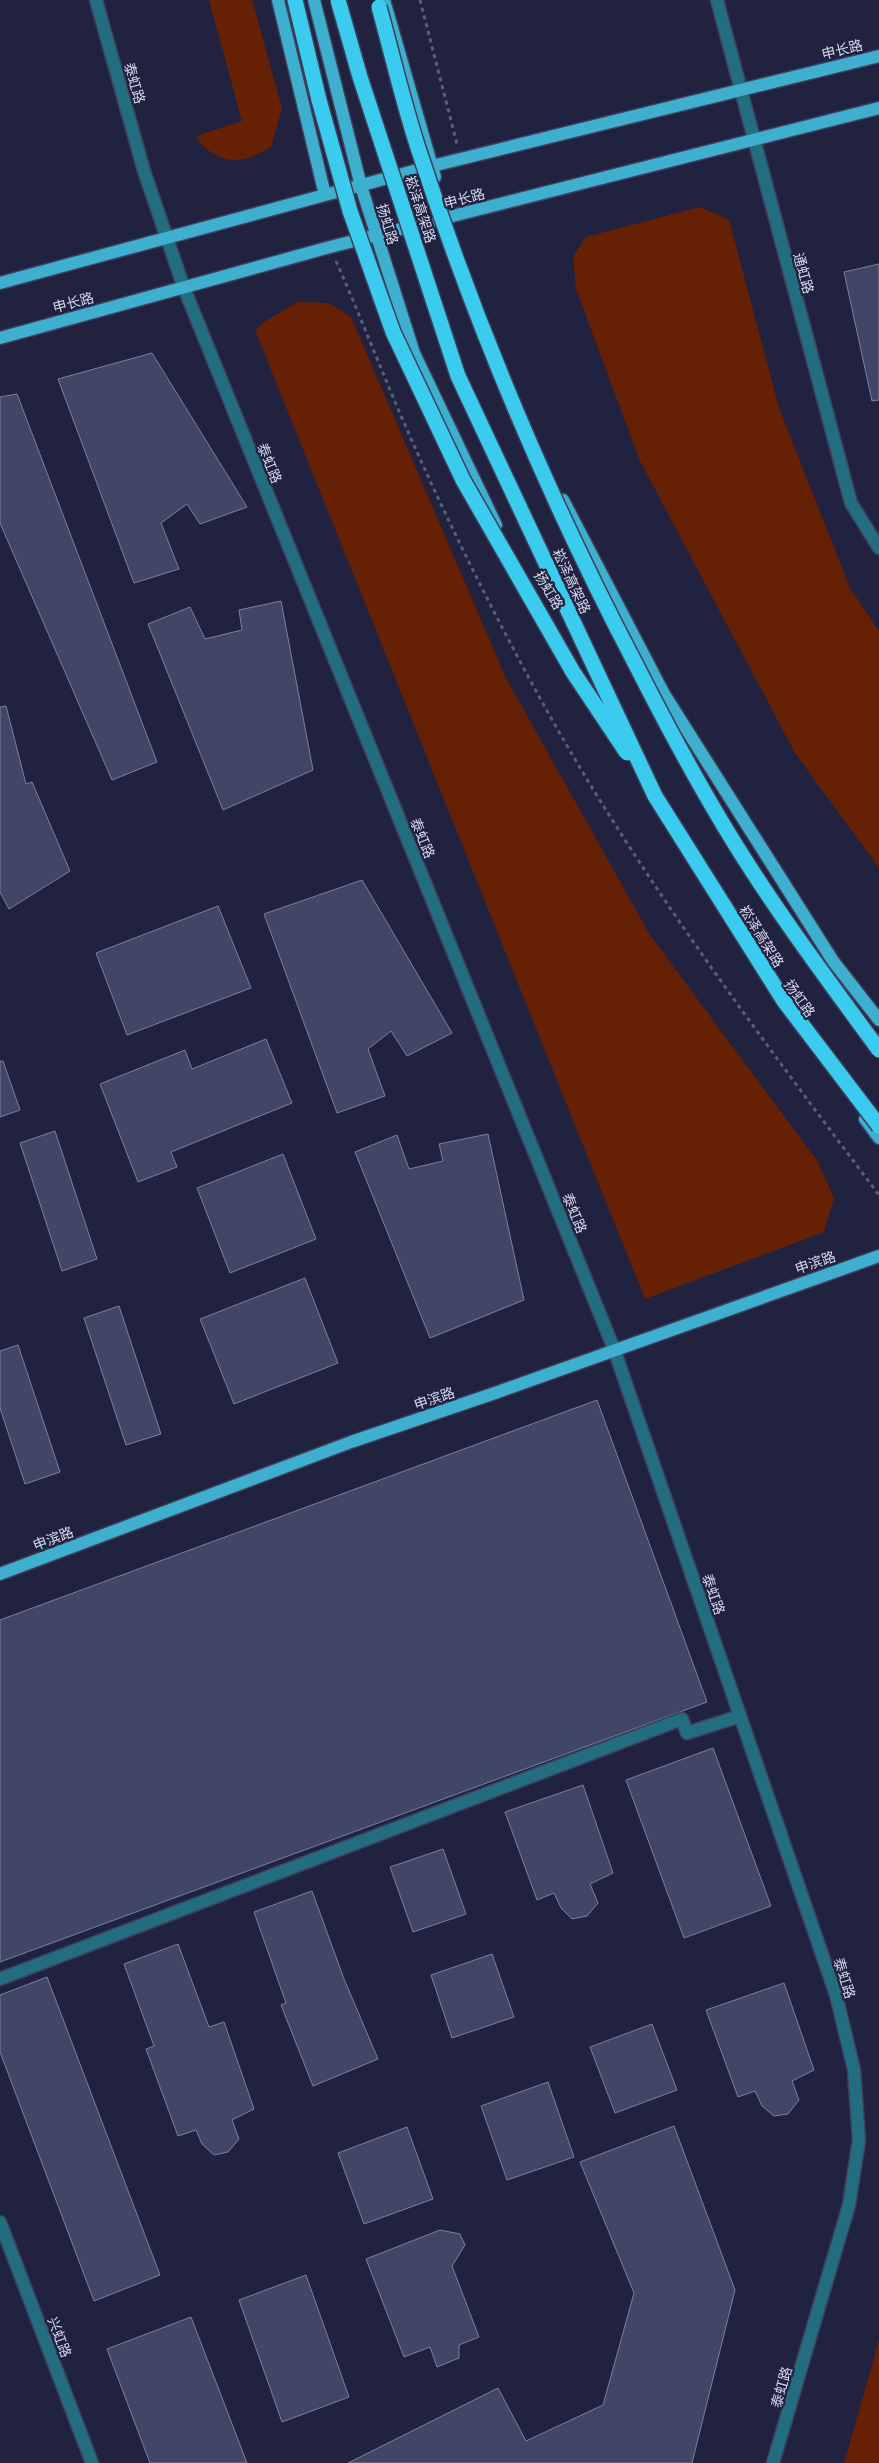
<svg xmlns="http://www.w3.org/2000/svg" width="879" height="2463" font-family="'PT Serif','Noto Sans SC',serif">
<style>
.green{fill:#662105}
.building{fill:#424666;stroke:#7b80a3}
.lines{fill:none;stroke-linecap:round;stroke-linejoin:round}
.minor-casing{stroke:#3d3f5b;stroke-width:15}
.major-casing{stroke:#3d3f5b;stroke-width:15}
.highway-casing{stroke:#3d3f5b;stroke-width:18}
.path{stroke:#5b5e78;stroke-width:3;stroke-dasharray:4 4;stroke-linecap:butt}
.minor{stroke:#236d80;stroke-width:12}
.major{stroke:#3eafce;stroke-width:12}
.highway{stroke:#3acbef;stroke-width:15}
.highway-bridge-casing{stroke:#3d3f5b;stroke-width:18;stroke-linecap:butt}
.highway-bridge{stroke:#3acbef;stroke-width:15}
.labels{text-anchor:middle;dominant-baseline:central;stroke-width:4.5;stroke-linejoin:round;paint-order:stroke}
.street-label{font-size:14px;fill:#d5d8ec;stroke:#20223f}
</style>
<rect width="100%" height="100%" fill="#20223f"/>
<!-- green -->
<path class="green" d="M209,0H252L282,108L271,147C262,152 249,160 238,160C220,161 204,150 196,136L242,121Z
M700,207L729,220L779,408L850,588L879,631V868L795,753L640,461L576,289L573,256L586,237Z
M298,302L329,303L351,317L506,678L650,935L818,1162L834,1198L824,1232L645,1299L255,330L267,320Z
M879,2340V2463H844Z"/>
<!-- building -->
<path class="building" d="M879,264V400L872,401L844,272Z
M152,353L247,507L200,524L187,504L161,523L179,569L134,583L58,379Z
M17,394L157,762L112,780L0,523V397Z
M281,601L313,770L223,810L148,624L190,607L205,639L242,630L239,610Z
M6,706L26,784L32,782L70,871L9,909L0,892V707Z
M362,880L452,1033L407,1056L391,1031L368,1049L385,1096L337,1113L264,914Z
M218,906L251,988L127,1035L96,953Z
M266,1039L292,1103L171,1152L177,1167L138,1182L100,1084L185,1050L192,1069Z
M0,1061H3L20,1110L0,1117Z
M55,1131L97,1259L62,1271L20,1143Z
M488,1134L524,1300L430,1338L355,1152L397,1135L409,1169L443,1161L439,1144Z
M283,1154L316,1239L230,1273L197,1188Z
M305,1278L338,1363L234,1404L200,1319Z
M119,1306L161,1434L126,1445L84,1318Z
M18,1345L60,1472L25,1484L0,1408V1351Z
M597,1400L707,1702L0,1962V1620Z
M713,1748L771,1906L684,1938L626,1780Z
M583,1785L613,1873L590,1884L598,1903L587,1916L572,1919L561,1908L554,1893L537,1900L505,1812Z
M443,1849L466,1914L413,1932L390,1867Z
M312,1891L344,1979L378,2059L313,2086L281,2005L286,2003L254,1912Z
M178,1944L209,2027L224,2022L254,2109L232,2120L239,2139L228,2152L214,2155L202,2144L196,2130L178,2136L146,2049L154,2046L124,1964Z
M492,1954L514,2017L452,2038L431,1975Z
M47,1977L160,2275L94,2301L0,2052V1995Z
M784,1983L814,2070L792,2081L799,2100L788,2114L774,2116L762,2106L755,2091L738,2097L706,2010Z
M652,2024L677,2090L615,2113L590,2047Z
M548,2082L574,2157L507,2180L481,2106Z
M674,2126L735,2290L692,2463H348L498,2388L526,2441L603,2405L634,2293L580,2162Z
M407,2127L433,2199L364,2224L338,2153Z
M440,2230L460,2234L465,2245L452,2266L479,2337L459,2345V2358L437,2367L430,2347L404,2357L366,2259Z
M306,2275L349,2397L282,2422L239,2300Z
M191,2317L247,2463H150L107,2349Z"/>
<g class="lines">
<!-- minor casing -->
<g class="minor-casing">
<path id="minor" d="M96,0L144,171L184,288L614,1349L836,1995L854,2070L859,2140L849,2205L773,2463
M717,0L851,503L879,548
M0,1979L682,1719L687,1733L740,1716
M0,2222L92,2463"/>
</g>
<!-- major casing -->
<g class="major-casing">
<path id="major" d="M278,0L325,195
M314,0L361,186L414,353L496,525
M384,0L435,177
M0,283L432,166L879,56
M0,338L330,247L879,108
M563,500L664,694L833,961L879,1020
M865,1119L879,1138
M0,1574L351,1442L495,1393L879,1256"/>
</g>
<!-- highway casing -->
<g class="highway-casing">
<path id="highway" d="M295,0L319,100"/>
</g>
<!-- path -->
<path class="path" d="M420,0L457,144
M336,261C356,306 374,352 393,397C432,489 476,579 523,667C623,855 751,1025 879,1195"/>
<!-- minor -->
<use href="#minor" class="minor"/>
<!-- major -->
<use href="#major" class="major"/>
<!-- highway -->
<use href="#highway" class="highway"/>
<!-- highway-bridge casing -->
<g class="highway-bridge-casing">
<path id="highway-bridge" d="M338,0L360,77L458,376L655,796L784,1001L879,1126
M379,7C392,54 403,102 418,148C476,326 549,499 636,665C667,726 699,786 735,844C779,915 830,983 879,1050
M319,100L350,211L393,332L463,480L573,672L627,753"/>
</g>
<!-- highway-bridge -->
<use href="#highway-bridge" class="highway-bridge"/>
</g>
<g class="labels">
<!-- street labels -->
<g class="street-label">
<text transform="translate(842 49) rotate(-14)">申长路</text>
<text transform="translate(135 83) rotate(74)">泰虹路</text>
<text transform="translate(464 198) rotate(-15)">申长路</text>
<text transform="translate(421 209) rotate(72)">崧泽高架路</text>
<text transform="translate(388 224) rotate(73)">扬虹路</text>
<text transform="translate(804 273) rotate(75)">通虹路</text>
<text transform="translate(73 302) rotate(-15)">申长路</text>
<text transform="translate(270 463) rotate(68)">泰虹路</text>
<text transform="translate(572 581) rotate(65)">崧泽高架路</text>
<text transform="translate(549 590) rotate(59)">扬虹路</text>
<text transform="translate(423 838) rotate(68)">泰虹路</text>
<text transform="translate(762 936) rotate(58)">崧泽高架路</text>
<text transform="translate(800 998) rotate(55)">扬虹路</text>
<text transform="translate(575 1213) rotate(68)">泰虹路</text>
<text transform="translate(815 1262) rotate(-19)">申滨路</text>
<text transform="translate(434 1398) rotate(-19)">申滨路</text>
<text transform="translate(53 1538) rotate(-21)">申滨路</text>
<text transform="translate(714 1594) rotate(71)">泰虹路</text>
<text transform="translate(845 1978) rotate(73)">泰虹路</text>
<text transform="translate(60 2337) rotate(69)">兴虹路</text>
<text transform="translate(781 2387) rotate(-74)">泰虹路</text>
</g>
</g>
</svg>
